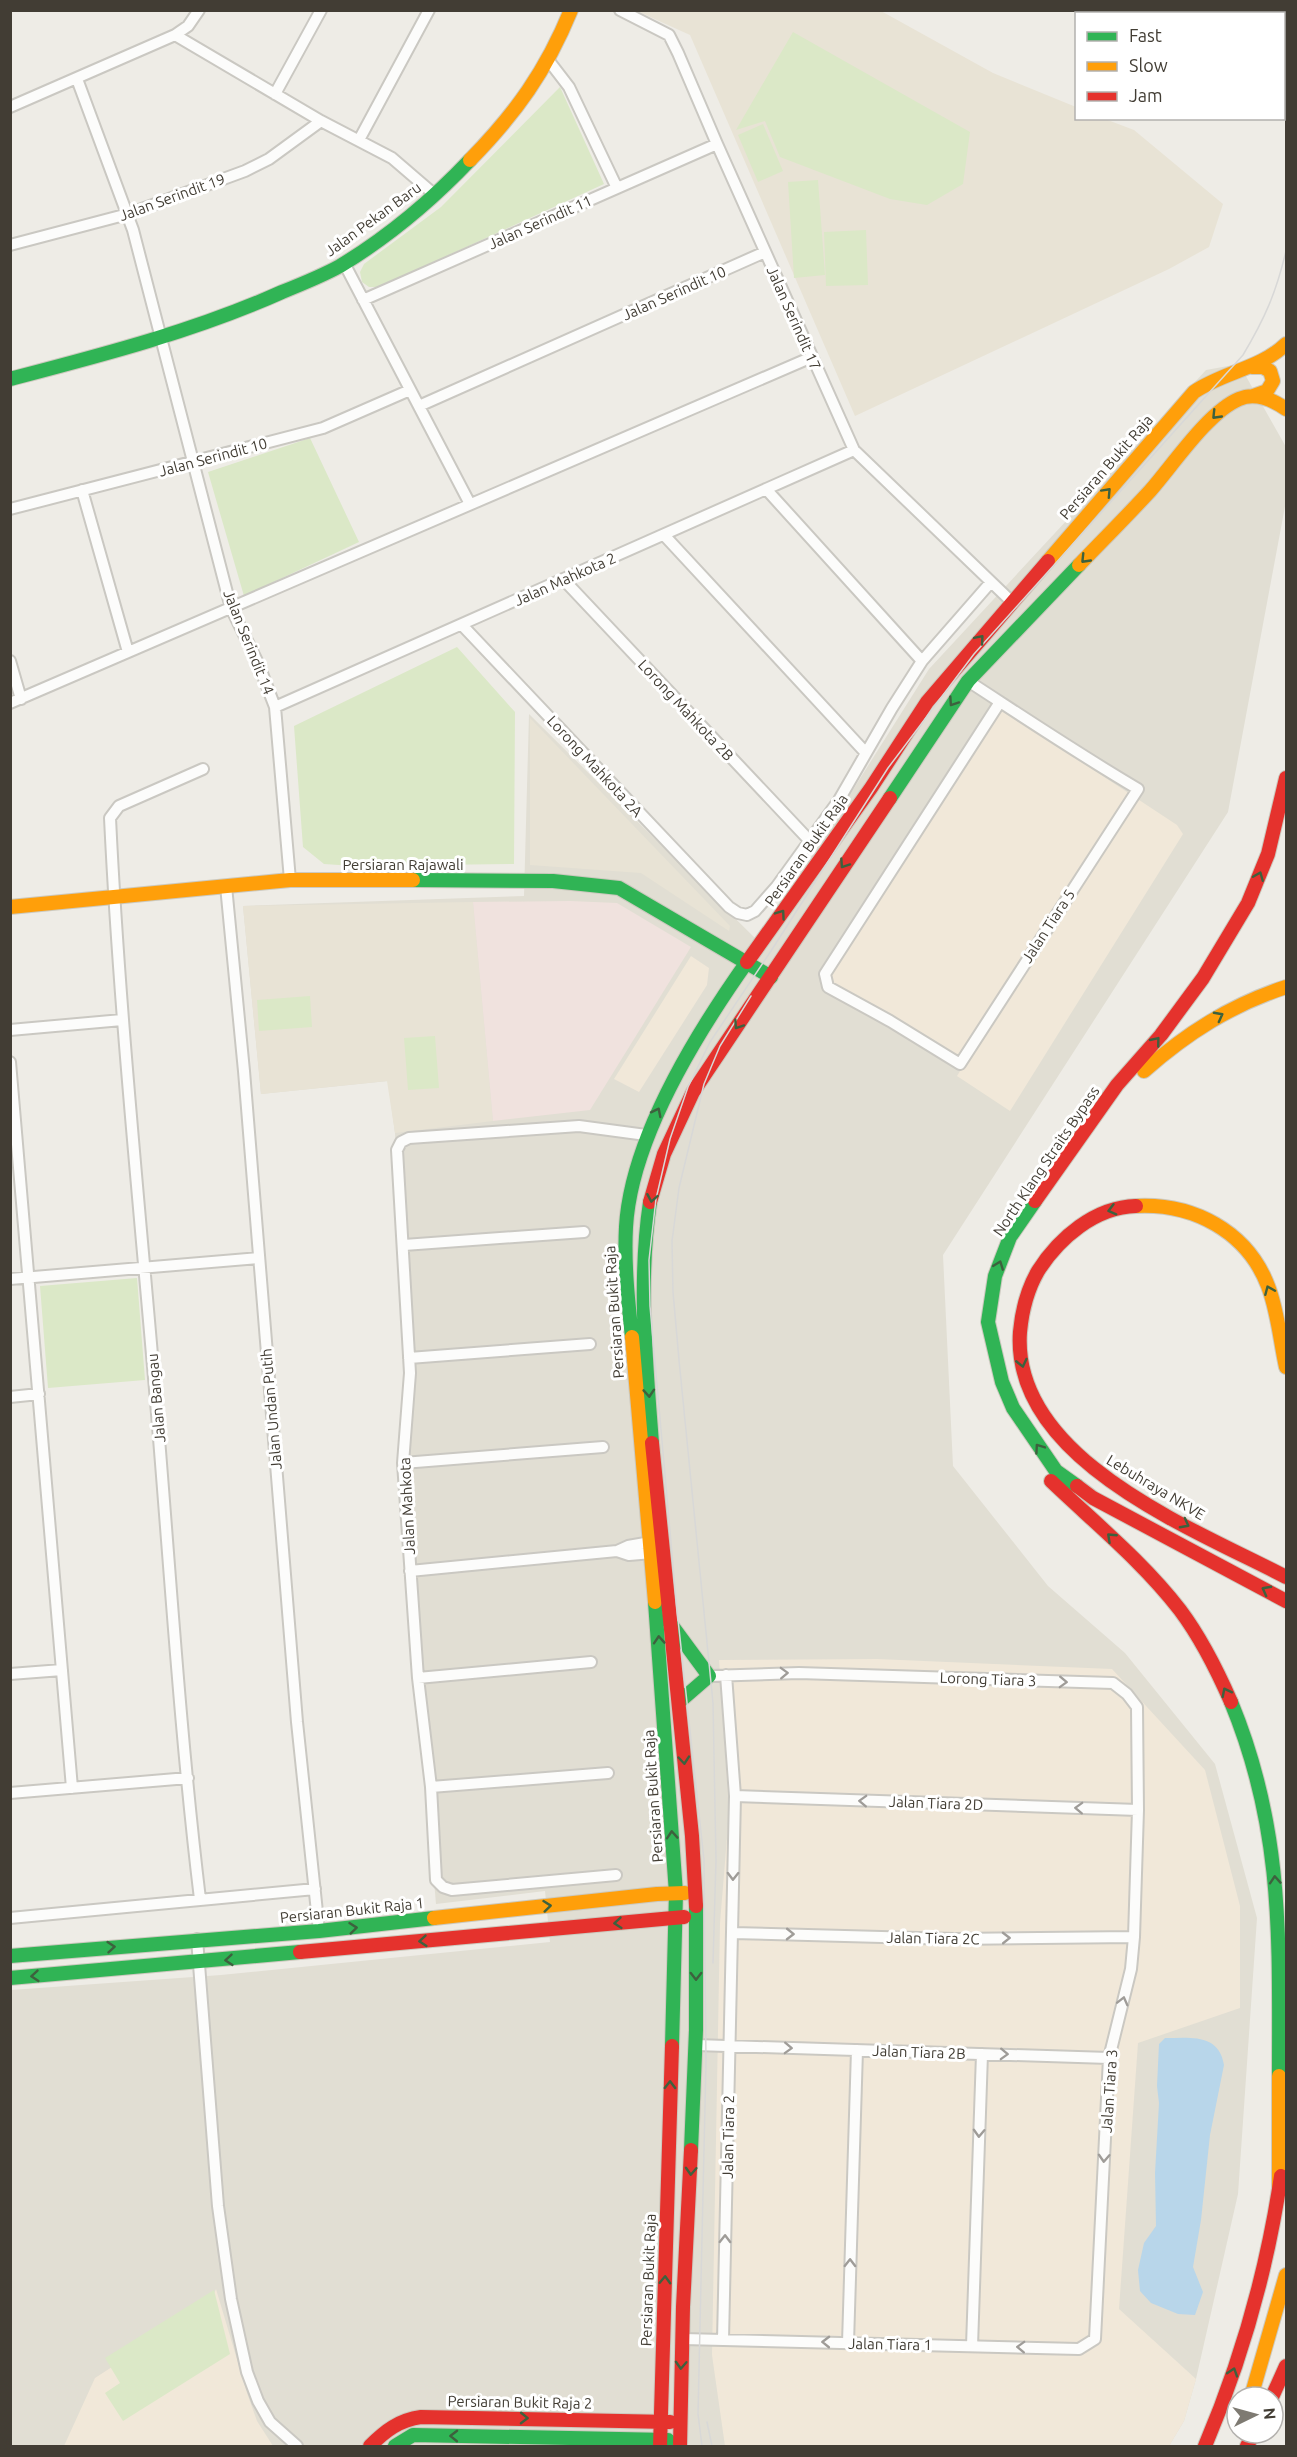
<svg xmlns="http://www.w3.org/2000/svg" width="1297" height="2457" font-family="Ubuntu,sans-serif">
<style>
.residential{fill:#e1ded3}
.commercial{fill:#f1e8d9}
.education{fill:#e8e3d5}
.medical{fill:#f0e2de}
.green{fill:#dbe8c7}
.water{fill:#b8d6ea}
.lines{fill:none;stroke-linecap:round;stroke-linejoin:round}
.street-casing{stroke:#cac8c2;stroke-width:14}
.fast-casing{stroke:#ccc9be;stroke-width:16}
.slow-casing{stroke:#ccc9be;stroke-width:16}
.jam-casing{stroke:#ccc9be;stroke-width:16}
.street{stroke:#fcfcfb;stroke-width:10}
.fast{stroke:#30b455;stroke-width:14}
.slow{stroke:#ff9f0a;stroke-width:14}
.jam{stroke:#e5322d;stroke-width:14}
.tram{stroke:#d8d8d7;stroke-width:1.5}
.oneway{stroke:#3d613e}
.oneway2{stroke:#9f9c98}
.labels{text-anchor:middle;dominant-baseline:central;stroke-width:6;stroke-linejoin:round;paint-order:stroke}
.street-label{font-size:15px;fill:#423d34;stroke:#fff}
</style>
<rect width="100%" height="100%" fill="#eeece6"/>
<!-- residential -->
<path class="residential" d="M1239,364L1286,447V501L1228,812L943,1255L953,1466L1048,1586L1125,1653L1215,1764L1257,1918L1238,2194L1196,2379L1184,2421L1169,2446H11V1990L221,1975L550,1942L545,1891L436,1904L398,1460L407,1379L395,1133L388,1081L261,1094L243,906L524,896L529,714L759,942L764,931L929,669L1206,370Z"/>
<!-- commercial -->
<path class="commercial" d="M1001,709L1177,825L1183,834L1010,1111L957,1076L965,1063L833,984L831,974Z
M691,956L709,968L707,985L639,1092L614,1079Z
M877,1659L1112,1669L1205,1770L1240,1906V2008L1138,2043L1119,2309L1196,2379L1184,2421L1169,2446H725L712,2355L720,1923L729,1813L719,1660Z
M216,2289L247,2393L257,2421L273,2446H64L95,2378L209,2304Z"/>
<!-- education -->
<path class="education" d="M637,11H881L993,73L1076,107V118L1105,119L1134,130L1223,204L1209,247L1169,269L855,416L690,35Z
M530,718L730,926L729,931L641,873L530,865Z
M473,902L493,1121L395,1133L387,1081L261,1094L243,906Z"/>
<!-- medical -->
<path class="medical" d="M570,901L617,903L691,947L590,1110L493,1121L473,902Z"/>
<!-- green -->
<path class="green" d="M793,32L970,132L963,184L927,205L890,199L780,157L765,121L736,130Z
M560,87L604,184L379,287H369L362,282L360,272L364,264L441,207Z
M763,124L783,171L758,182L738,135Z
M818,180L825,275L794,278L788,182Z
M866,230L868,285L826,286L824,232Z
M310,438L359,542L244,596L208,472Z
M457,647L515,712L514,864L354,866L324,864L303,847L294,726Z
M310,996L312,1027L259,1031L257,1000Z
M435,1036L439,1088L408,1090L404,1038Z
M137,1278L145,1380L48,1388L40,1286Z
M214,2290L230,2354L123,2421L105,2393L120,2383L105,2358Z"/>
<!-- water -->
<path class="water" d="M1165,2038C1190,2038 1219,2033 1224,2065L1210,2135L1201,2220L1193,2267L1203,2292L1195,2315L1178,2314L1151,2303L1140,2291L1138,2270L1144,2243L1156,2226L1155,2173L1159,2103L1157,2086L1159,2044Z"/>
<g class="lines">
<!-- street casing -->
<g class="street-casing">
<path id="street" d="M620,10L669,35L678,53L717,144L854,450L1012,602
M175,35L321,121L392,158L435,195
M549,61L569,87L617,188
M77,79L133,230L231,608L258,663L275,707L290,880
M275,94L321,10
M10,107L175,35L188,26L199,10
M359,140L429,10
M10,245L128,214L245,171L269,159L321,121
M344,263L470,504
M363,300L717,144
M419,406L765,252
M766,489L922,661
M82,490L128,652
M10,509L323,428L410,390
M664,535L866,753
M563,579L809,840
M462,625L729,907L738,913L747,915L755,911L777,886L839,800L892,708L922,661L991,582
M10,661L21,699
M968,681C1025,718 1080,755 1138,789L960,1064L890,1021L828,987L825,974L1000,702
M10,703L812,357
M275,707L854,450
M226,886L244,1071L297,1722L319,1931
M10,1030L122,1020
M10,1062L72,1788
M404,1245L584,1232
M10,1279L258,1258
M409,1358L590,1344
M10,1397L39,1394
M403,1463L603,1447
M617,1551L629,1555L652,1553
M410,1571L617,1551L628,1546L651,1542
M10,1674L62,1670
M418,1678L591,1662
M431,1787L608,1773
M10,1793L188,1778
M735,1796L1138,1810
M616,1875L452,1890L443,1887L436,1880L431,1787L418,1678L403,1463L410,1373L397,1150L401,1142L409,1138L579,1126L646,1135
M200,1899C179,1726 169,1552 154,1378C138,1191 119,1005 110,818L119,806L203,769
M10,1918L315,1889
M732,1933L955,1939L1134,1937
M197,1939L218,2206L231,2299L247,2372L258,2401L270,2422L297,2446
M696,2045L1109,2058
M683,2339L1079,2349L1095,2339L1109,2058L1131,1969L1134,1937L1138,1810L1137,1707L1127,1694L1113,1683L799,1673L709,1676
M723,2340L735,1796L726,1675
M848,2343L857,2050
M972,2346L982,2054"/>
</g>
<!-- fast casing -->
<g class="fast-casing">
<path id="fast" d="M10,379C102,355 195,331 282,292C302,284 322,276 340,266C388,237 432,200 470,160
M890,798L968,681L1079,565
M413,880L553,881L619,888L771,977
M1035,1201L1010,1237L995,1276L988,1322L1002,1382L1013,1408L1056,1471L1077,1486
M650,1202C638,1282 646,1364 652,1443
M632,1337C628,1301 624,1263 626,1227C631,1138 696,1034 747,962
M655,1602L676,1893L672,2046
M670,1623L709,1676L679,1702
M1231,1702C1284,1830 1279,1941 1279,2076
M10,1956L319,1931L434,1918
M10,1978L300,1952
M691,2150L696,2030V1906
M395,2446L413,2435L668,2440"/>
</g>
<!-- slow casing -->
<g class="slow-casing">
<path id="slow" d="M470,160C516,113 546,71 571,10
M1252,367H1263L1270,371L1273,381L1267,391L1253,396
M1048,561L1194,392C1223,372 1260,369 1286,344
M1079,565C1103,540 1127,516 1150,491C1173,465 1208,412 1239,399C1255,392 1273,400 1286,409
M10,907L290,880H413
M1144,1071C1187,1033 1231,1005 1286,987
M1136,1206C1193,1203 1247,1231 1268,1286C1278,1312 1280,1340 1286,1367
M632,1337L655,1602
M434,1918L657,1894L685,1893
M1279,2076V2190
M1251,2397L1286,2275"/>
</g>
<!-- jam casing -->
<g class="jam-casing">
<path id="jam" d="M747,962L871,788L927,702L1048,561
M1035,1201L1117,1085L1161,1035L1203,978L1248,903L1268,854L1286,778
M650,1202L664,1154L693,1092L890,798
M1136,1206C1095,1207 1059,1238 1038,1271C1027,1290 1022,1310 1020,1332C1011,1459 1194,1529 1286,1577
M652,1443L692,1836L696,1906
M1051,1481C1095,1523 1143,1562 1180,1610C1201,1638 1217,1670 1231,1702
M1077,1486L1093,1498L1286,1601
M300,1952L684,1917
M1272,2397L1286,2366
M370,2446C385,2431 399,2420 421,2417L670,2422
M660,2446L672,2046
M680,2446L683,2307L691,2150
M1205,2446C1242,2359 1267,2270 1281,2176
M1247,2446L1254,2433"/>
</g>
<!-- street -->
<use href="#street" class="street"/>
<!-- fast -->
<use href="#fast" class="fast"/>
<!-- slow -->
<use href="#slow" class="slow"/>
<!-- jam -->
<use href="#jam" class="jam"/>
<!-- tram -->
<path class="tram" d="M713,1963L716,1860L713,1703L679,1360L673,1292L672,1241L679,1188L704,1084L720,1046L751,996
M707,2422L712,2446
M702,2446L698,2414L706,2062L704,1860L677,1610L650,1306L649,1260L656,1199L670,1139L688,1087L710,1042L771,951L888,768L974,654L1243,355C1265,318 1276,293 1286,251"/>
</g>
<!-- one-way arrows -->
<defs><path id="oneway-chevron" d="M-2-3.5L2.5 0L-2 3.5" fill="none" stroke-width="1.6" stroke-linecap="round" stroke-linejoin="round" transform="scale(1.5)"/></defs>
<g class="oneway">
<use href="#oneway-chevron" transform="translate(1216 415) rotate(134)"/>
<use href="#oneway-chevron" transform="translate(1107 492) rotate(-47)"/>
<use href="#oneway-chevron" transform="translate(1085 559) rotate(134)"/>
<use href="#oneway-chevron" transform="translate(980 639) rotate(-50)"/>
<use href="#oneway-chevron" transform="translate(953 702) rotate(124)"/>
<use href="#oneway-chevron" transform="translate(844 864) rotate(124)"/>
<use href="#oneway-chevron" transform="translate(1259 876) rotate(-68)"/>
<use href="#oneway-chevron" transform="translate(781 914) rotate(-55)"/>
<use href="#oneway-chevron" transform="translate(1219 1016) rotate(-28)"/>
<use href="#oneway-chevron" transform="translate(738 1025) rotate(124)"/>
<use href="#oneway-chevron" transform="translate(1156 1041) rotate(-51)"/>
<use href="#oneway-chevron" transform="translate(657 1112) rotate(-63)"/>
<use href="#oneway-chevron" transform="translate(652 1198) rotate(100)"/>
<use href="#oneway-chevron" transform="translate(1112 1210) rotate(165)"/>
<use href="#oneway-chevron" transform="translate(999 1265) rotate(-69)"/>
<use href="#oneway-chevron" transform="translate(1269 1290) rotate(-113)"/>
<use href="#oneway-chevron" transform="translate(1022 1363) rotate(77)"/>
<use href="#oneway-chevron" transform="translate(649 1393) rotate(86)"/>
<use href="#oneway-chevron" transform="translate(1039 1448) rotate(-125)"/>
<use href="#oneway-chevron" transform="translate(1185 1524) rotate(28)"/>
<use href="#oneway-chevron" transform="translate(1111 1537) rotate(-137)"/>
<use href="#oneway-chevron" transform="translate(1266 1590) rotate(-152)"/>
<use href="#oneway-chevron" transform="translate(659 1640) rotate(-94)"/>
<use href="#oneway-chevron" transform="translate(1226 1692) rotate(-117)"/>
<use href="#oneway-chevron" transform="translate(684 1760) rotate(85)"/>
<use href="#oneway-chevron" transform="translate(672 1835) rotate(-94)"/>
<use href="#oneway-chevron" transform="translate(1275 1880) rotate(-94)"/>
<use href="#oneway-chevron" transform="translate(547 1906) rotate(-6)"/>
<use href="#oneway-chevron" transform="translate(618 1923) rotate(175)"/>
<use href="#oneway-chevron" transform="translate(353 1928) rotate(-6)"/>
<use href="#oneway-chevron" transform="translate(423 1941) rotate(175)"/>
<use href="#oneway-chevron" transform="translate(111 1947) rotate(-5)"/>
<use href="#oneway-chevron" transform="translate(229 1960) rotate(175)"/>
<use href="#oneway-chevron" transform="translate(35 1976) rotate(175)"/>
<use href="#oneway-chevron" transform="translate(696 1976) rotate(90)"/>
<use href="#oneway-chevron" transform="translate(670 2085) rotate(-89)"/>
<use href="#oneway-chevron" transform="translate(691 2171) rotate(93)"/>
<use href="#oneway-chevron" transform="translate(665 2280) rotate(-88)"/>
<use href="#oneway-chevron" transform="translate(681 2365) rotate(93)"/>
<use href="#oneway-chevron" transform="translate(1233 2372) rotate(-72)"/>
<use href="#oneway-chevron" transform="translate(524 2418) rotate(1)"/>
<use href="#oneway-chevron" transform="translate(454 2436) rotate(-179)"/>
</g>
<g class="oneway2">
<use href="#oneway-chevron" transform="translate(784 1673) rotate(-2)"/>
<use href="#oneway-chevron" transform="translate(1063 1682) rotate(2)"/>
<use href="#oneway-chevron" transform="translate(863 1801) rotate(-178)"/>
<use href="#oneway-chevron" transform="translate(1079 1808) rotate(-178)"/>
<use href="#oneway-chevron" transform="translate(733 1876) rotate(91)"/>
<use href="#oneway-chevron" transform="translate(790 1934) rotate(1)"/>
<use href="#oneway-chevron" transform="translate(1006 1938) rotate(-1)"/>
<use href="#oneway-chevron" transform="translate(1123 2001) rotate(-76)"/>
<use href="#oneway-chevron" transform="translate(788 2048) rotate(2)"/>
<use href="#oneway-chevron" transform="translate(1004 2054) rotate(2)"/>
<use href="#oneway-chevron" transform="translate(979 2133) rotate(92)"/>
<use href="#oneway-chevron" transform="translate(1104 2158) rotate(93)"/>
<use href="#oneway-chevron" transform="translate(725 2239) rotate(-89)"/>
<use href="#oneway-chevron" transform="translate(850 2263) rotate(-89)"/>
<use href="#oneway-chevron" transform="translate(826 2342) rotate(-179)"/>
<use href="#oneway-chevron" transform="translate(1021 2347) rotate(-178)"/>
</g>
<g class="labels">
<!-- street labels -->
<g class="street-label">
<text transform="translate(172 197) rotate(-20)">Jalan Serindit 19</text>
<text transform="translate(373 219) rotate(-36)">Jalan Pekan Baru</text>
<text transform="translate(540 222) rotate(-24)">Jalan Serindit 11</text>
<text transform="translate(674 293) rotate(-24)">Jalan Serindit 10</text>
<text transform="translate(794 318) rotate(66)">Jalan Serindit 17</text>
<text transform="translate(213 457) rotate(-15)">Jalan Serindit 10</text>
<text transform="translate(1106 467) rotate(-49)">Persiaran Bukit Raja</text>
<text transform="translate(565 579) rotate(-24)">Jalan Mahkota 2</text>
<text transform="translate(249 642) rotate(68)">Jalan Serindit 14</text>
<text transform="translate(686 710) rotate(47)">Lorong Mahkota 2B</text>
<text transform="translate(595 766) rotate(47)">Lorong Mahkota 2A</text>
<text transform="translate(806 850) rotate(-55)">Persiaran Bukit Raja</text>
<text x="403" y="864">Persiaran Rajawali</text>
<text transform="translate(1048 926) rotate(-57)">Jalan Tiara 5</text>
<text transform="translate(1046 1161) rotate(-56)">North Klang Straits Bypass</text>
<text transform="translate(614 1312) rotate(-94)">Persiaran Bukit Raja</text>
<text transform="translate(156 1398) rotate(-95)">Jalan Bangau</text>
<text transform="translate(271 1409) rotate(-95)">Jalan Undan Putih</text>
<text transform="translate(1156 1487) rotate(31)">Lebuhraya NKVE</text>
<text transform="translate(407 1506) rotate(-93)">Jalan Mahkota</text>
<text transform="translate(988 1679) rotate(2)">Lorong Tiara 3</text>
<text transform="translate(653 1796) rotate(-94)">Persiaran Bukit Raja</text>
<text transform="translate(936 1803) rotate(2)">Jalan Tiara 2D</text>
<text transform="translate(352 1910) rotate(-6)">Persiaran Bukit Raja 1</text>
<text transform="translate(933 1938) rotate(1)">Jalan Tiara 2C</text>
<text transform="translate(919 2052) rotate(2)">Jalan Tiara 2B</text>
<text transform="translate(1109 2091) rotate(-86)">Jalan Tiara 3</text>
<text transform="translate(728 2137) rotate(-89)">Jalan Tiara 2</text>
<text transform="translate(648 2280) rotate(-88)">Persiaran Bukit Raja</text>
<text transform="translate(890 2344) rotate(1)">Jalan Tiara 1</text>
<text transform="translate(520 2402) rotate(1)">Persiaran Bukit Raja 2</text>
</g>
</g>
<!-- border -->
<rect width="1297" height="2457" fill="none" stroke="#423d34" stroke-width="24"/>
<!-- legend -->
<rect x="1075" y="12" width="210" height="108" fill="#ffffff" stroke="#b3b1ae" stroke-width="1.5"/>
<rect x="1087" y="32" width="30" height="9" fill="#30b455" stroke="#b3b1ae" stroke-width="1.5"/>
<text x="1129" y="42" font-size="18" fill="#423d34">Fast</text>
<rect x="1087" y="62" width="30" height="9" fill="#ff9f0a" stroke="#b3b1ae" stroke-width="1.5"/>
<text x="1129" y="72" font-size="18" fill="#423d34">Slow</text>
<rect x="1087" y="92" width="30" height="9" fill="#e5322d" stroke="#b3b1ae" stroke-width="1.5"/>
<text x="1129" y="102" font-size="18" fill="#423d34">Jam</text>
<!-- north arrow -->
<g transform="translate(1255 2415) rotate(85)"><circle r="28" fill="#ffffff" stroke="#b3b1ae" stroke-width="1.5"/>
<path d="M0-4.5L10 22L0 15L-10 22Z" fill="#7e7a72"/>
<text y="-9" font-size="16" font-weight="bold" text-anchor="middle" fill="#423d34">N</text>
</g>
</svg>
